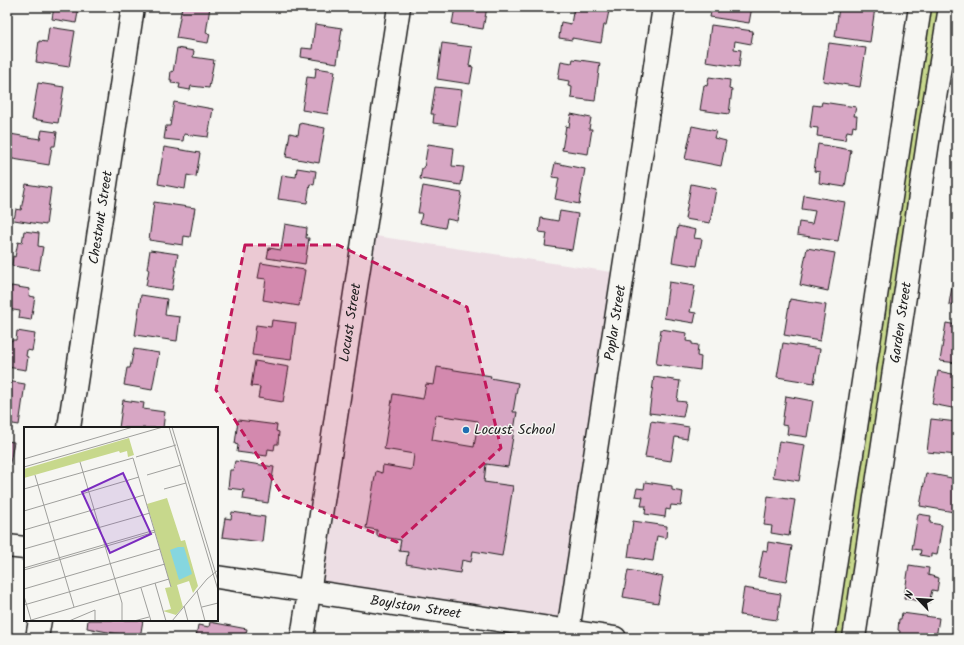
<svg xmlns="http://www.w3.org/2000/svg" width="964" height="645" font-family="Kalam,sans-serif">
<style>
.built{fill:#eddee4}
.green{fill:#c7d88c;stroke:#727a54}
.building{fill:#d7a6c4;stroke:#1c1c1c;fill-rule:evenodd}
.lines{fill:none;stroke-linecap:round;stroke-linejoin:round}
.minor-casing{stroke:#1c1c1c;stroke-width:25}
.minor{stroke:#f6f6f2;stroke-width:22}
.marked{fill:#c2185b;fill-opacity:0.2;stroke:#c2185b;stroke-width:3;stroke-dasharray:8 5;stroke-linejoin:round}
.poi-dot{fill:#1f6fb2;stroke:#f6f6f2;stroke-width:1.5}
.labels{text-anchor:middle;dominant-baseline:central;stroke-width:3;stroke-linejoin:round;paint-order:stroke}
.street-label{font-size:14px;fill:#1c1c1c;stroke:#f6f6f2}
.poi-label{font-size:14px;fill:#1c1c1c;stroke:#f6f6f2;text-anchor:start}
.inset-road{fill:none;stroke:#9f9f9c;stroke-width:1}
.view{fill:#7b2cbf;fill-opacity:0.15;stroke:#7b2cbf;stroke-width:2}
.inset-edge{fill:none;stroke:#1c1c1c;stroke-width:2}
</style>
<rect width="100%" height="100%" fill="#f6f6f2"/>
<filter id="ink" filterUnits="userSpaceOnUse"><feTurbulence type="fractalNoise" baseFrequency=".025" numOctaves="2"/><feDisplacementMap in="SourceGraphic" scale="8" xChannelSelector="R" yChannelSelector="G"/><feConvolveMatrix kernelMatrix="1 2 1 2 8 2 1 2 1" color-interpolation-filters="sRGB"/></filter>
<g filter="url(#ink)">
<!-- built -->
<path class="built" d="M369,235L618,273L564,625L315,588Z"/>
<!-- green -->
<path class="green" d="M923,7H948L852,638H827Z"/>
<!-- building -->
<path class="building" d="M54,7H79L76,23L52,19Z
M182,7H210L206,33L210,34L208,43L176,38Z
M455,7H487L483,29L452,24Z
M574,7H584L609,11L606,25H604L601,43L572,38V40L559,38L561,22L571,24Z
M712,7H752L749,23L710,17Z
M839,7H868L875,8L870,42L835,37Z
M315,24L342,28L337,63L301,57L302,48L312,49Z
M711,25L753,31L751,44L735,41L734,49L741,50L739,67L706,62Z
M49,27L75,31L69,67L36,62L39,41L47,42Z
M442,43L472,47L469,66L473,67L470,84L437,79Z
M829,43L866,48L860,87L823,81Z
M177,48L194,51L193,57L214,60L209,88L191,86L190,90L179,88L180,84L171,83L172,80H170L171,71L173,72Z
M573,59L600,63L595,101L571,98L572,87L568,86L569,81L558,79L561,61L572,63Z
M316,68L335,71L328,114L302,110L307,77L315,78Z
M709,77L730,80L729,89L732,90L729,114L700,110L704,85L707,86Z
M38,83L64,87L58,123L32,119Z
M435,87L462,90L457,126L433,123L434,114H431Z
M174,102L213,109L208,137L184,134L183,141L164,139L166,126H170Z
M822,102L856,107L854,116H857L856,127L853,126L852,132L847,131L845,140L817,136L818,128L810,127L813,105L821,106Z
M571,114L591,118L589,129H592L588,154L562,150L566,126L569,127Z
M300,123L325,128L319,163L286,157L290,133L298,135Z
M692,126L716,131L714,138L726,141L721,166L685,159Z
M42,130L57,132L55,146H52L49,165L7,158V151L10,134L40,139Z
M428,144L454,148L452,166L464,167L461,185L420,179L422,168H424Z
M818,144L851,150L845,187L819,183L820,172L814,171Z
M164,147L200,153L196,177L187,175L185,189L158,184Z
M555,163L585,169L579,204L555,199L559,178L552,177Z
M297,168L316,171L314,185L310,184L307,203L278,199L282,175L296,177Z
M26,184L51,188L46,225L14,220L16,209L21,210Z
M691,184L716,189L710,223L685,219Z
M423,186L462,193L457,221L447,219L445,228L420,223L422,213H418Z
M804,195L845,202L838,241L797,235L799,222L812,224L815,211L802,209Z
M154,202L195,208L190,237L184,236L183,245L149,240Z
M560,211L578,214L572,250L545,246L547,233L539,232L541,218L558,221Z
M285,224L307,228L306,238H309L305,264L267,258L269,248L281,250Z
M678,226L696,230L694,238L702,239L697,266L672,262Z
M24,231L39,233L38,246L43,247L39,270L12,266L13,256L15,257L18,242L22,243Z
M807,248L835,253L828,291L800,285Z
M150,250L178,254L172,290L146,286L149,269H147Z
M261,263L305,270L299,306L263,300L266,279L258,278Z
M955,269H957V305L949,304Z
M669,282L695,286L690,312L696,313L694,323L664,318Z
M11,286L30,289L29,296L35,297L31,320L19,318L20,311L7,309Z
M141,295L167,299L165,315L180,317L177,341L135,335Z
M790,299L826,305L820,341L784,335Z
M272,320L296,323L291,360L252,355L256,325L271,327Z
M946,323L957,325V363L940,361Z
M661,329L687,333L686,341L692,342V344L698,345L697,356L701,357L700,370L656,364Z
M17,331L35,334L32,351L27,350L26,356L28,357L26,370L7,367V347H10L11,340H16Z
M783,343L820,349L814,383L777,377Z
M134,349L159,353L152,390L124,385L127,368H130Z
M255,361L289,367L283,402L258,398L260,387L251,386Z
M437,367L491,376L490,378L518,383L513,412H517L508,467L486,464L484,482L513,486L502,556L473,551L471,562L462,560L460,573L406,564L408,552L399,551L401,540L377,536V530L366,528L376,471L382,473L383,465L412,470L414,454L384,449L393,394L423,399L426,384L434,385ZM436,415L478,421L474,447L432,440Z
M938,371L957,375V409L932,404Z
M654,377L680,381L677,401L686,402L683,417L649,413Z
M7,381L25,384L19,425L7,423Z
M786,396L813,401L807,437L787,434L788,426L782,425Z
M123,400L144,403L143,409L165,412L163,428H119Z
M931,419L957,422V455L927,452Z
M238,420L277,425L276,431L279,432L278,444H275L274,450L268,449L267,456L237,452L238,445L235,444Z
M651,421L689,427L687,439L675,437L671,461L645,457Z
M7,441L14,442L9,468H7Z
M779,441L805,445L799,481L773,477Z
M235,461L274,467L268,503L243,499L244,490L228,488L230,470H233Z
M926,473L957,479V497L954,512L920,506Z
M645,482L672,486V490L683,492L681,506L671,505L670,510L666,509L665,517L645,514L646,506H641L643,497L635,496L637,488L644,489Z
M768,496L795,500L789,536L771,533L772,526L764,525Z
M232,512L265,517L262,542L222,537L225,518L231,519Z
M918,514L931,516L930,523L942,525L937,555L931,554V557L920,555L921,550L912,549Z
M633,521L667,526L666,538L657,536L653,561L628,557Z
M768,542L792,546L786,582L758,577L763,550L767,551Z
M909,565L929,568L928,575L939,578L937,591L932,590L929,603L904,598Z
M628,570L663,577L658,603L623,597Z
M744,588L781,594L777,620L740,615Z
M902,613L939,618L936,638H899L900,631L898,630L899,619H901Z
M88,620H143L140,638H127L128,636L87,628Z
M210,622L247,629L245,638H203L196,637L198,625L209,627Z"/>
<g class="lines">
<!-- minor casing -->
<g class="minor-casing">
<g id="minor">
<path id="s1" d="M69,428L133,7"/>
<path d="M7,546L25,548"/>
<path id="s2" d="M217,577L615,638"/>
<path d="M37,638L40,620"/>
<path id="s3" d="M302,638L399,7"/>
<path id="s4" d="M567,638L664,7"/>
<path d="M824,638L920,7"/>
<path id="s5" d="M854,638L931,122L950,7"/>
</g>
</g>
<!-- minor -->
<use href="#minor" class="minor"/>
</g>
</g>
<!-- marked area -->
<path class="marked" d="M245,245H338L467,307L501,448L397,542L283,496L216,390Z"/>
<!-- markers -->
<circle class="poi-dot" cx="466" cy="430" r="4"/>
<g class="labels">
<!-- street labels -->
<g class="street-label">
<text stroke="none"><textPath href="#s1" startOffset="213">Chestnut Street</textPath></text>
<text stroke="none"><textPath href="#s3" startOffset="319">Locust Street</textPath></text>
<text stroke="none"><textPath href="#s4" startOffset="319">Poplar Street</textPath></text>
<text stroke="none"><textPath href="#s5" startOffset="319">Garden Street</textPath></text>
<text stroke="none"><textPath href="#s2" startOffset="201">Boylston Street</textPath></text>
</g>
<!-- poi labels -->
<g class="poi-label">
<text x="474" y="430">Locust School</text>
</g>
</g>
<!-- overview -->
<g transform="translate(24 427)">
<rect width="194" height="194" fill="#f6f6f2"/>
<path d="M105,11L110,28L104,30L103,24L96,26L95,24L0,51V42ZM143,71L157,114L161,113L174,159L169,166L165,154L153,158L159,180L152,188L139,184L147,182L141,161L147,160L123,77Z" fill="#c7d88c"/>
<path d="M154,120H160L168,147L155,153L146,123Z" fill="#85d6df"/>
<path class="inset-road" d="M145,0L194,163M148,0L194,154M112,30L152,18M0,32L109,0M56,35L98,176V194M0,40L139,0M11,48L50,180M123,48L157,38M0,62L109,31L147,160M140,62L162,56M0,84L115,50M0,103L120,68M0,122L126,86M0,141L131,103M0,143L131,105M131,156L142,194M117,161L127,194M0,162L136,122M173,164L181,194M0,169L7,193M0,178L141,137M160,179L164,194M178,180L194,176M4,194L145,152M45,194L71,183V194M110,194L125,190M148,194L183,152L194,143"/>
<path class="view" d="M99,46L127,107L86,126L58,65Z"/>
<rect width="194" height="194" class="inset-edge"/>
</g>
<!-- margin -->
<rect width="964" height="645" fill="none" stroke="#f6f6f2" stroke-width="24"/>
<rect x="12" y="12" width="940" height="621" fill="none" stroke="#1c1c1c" stroke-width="1.5" filter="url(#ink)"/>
<!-- north arrow -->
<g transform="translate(918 599) rotate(295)" stroke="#f6f6f2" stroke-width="3" paint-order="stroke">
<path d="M0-3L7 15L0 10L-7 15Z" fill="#1c1c1c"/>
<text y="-6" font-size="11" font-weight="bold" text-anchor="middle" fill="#1c1c1c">N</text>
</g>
</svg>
